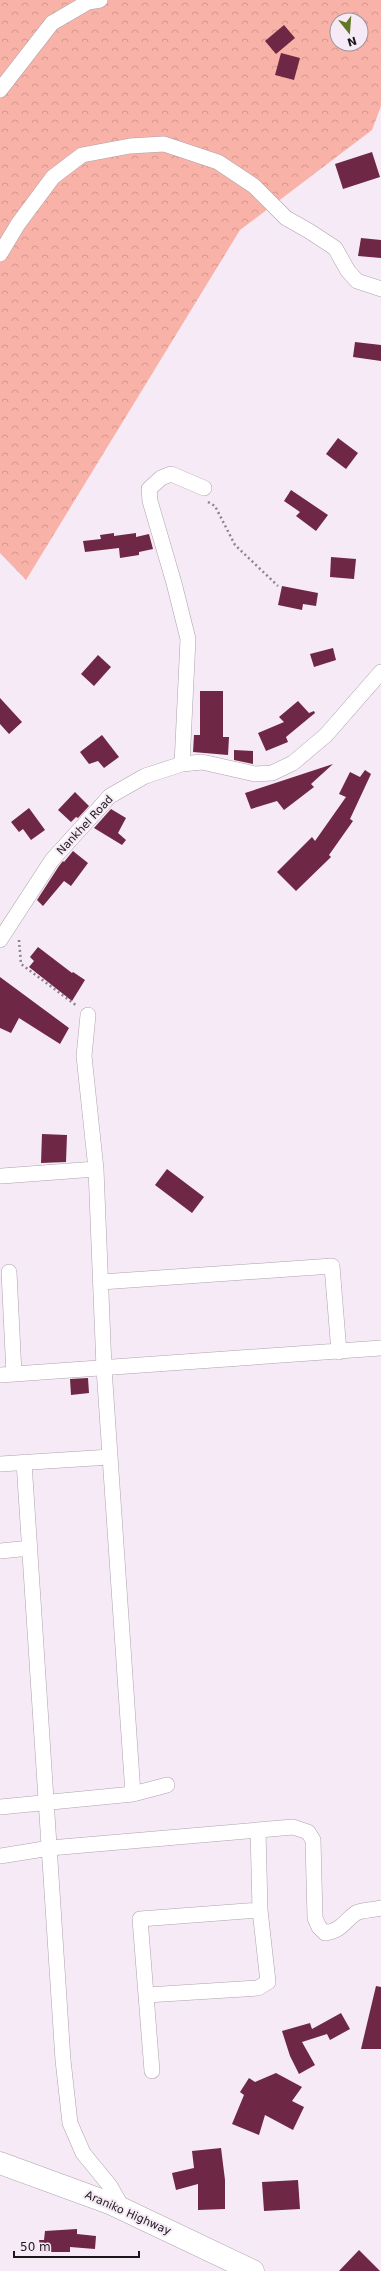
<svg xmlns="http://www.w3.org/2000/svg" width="381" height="2271" font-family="'DejaVu Sans',sans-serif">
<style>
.forest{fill:url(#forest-crowns);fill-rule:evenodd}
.building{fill:#6e2745}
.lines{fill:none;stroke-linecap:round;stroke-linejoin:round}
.minor-casing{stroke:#ada3ad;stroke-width:16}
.trunk-casing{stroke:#ada3ad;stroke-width:23}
.path{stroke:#8b848b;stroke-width:2.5;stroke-dasharray:2 3;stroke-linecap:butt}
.minor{stroke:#fff;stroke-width:15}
.trunk{stroke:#fff;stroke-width:22}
.labels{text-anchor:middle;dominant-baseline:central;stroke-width:4;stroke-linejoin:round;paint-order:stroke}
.street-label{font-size:11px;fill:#1a161a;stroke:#f5eaf5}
</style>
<defs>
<pattern id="forest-crowns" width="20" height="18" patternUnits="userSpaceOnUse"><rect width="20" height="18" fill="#f9b2a7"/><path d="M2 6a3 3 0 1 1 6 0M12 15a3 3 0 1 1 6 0" fill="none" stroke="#d5988f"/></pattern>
</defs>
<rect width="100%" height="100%" fill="#f5eaf5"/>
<!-- forest -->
<path class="forest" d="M0,0H381V106L372,130L240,230L26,580L0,553ZM337,20H361V44H337Z"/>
<!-- building -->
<path class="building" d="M284,25L295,38L276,54L265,41Z
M281,53L300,58L294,80L275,75Z
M372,152L380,177L343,189L335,164Z
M361,238L381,240V258L358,256Z
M355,342L381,345V361L353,357Z
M338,438L358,453L346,469L326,454Z
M291,490L328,515L316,531L296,516L300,512L284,501Z
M114,533V536L136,533V537L149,534L153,549L139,552V555L120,558L119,548L85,552L83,541L101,539L100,535Z
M331,557L356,559L354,579L330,577Z
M282,586L318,593L316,606L303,604L302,610L278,605Z
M333,648L336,660L314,667L310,654Z
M98,655L111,667L94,686L81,674Z
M200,691H223V737H229L228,755L193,752L194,735H200Z
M0,698L22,722L9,734L0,724Z
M298,701L309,713L314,711L315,713L286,737L288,742L266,751L258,733L284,722L279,717Z
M102,735L119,757L104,768L98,761L89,764L80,752Z
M234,750L253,751V764L234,760Z
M333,764L311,784L314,787L284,810L277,801L251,809L245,793Z
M365,770L371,774L350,819L353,821L329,855L331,857L296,891L277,872L312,837L315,841L346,797L339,794L350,772L360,777Z
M75,792L89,806L78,818L76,817L71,822L58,810Z
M29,808L45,830L31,840L23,829L19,832L11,822Z
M111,809L126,818L118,833L126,840L122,845L94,828Z
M73,851L88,863L71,886L64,881L43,906L37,900L59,866L63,861L64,862Z
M38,947L72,973L73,972L85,980L72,1001L29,967L34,961L30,957Z
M0,977L69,1028L60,1044L19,1018L11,1033L0,1028Z
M42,1134L67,1135L66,1162L41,1163Z
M167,1169L204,1197L192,1213L155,1185Z
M88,1378L89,1393L71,1395L70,1379Z
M376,1986L381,1987V2049H361Z
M341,2013L350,2029L330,2040L327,2034L302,2042L315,2065L299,2074L290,2056L282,2031L310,2023L312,2029Z
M276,2073L302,2087L292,2101L304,2107L293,2130L265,2115L259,2135L232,2124L244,2095L240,2092L249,2078L255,2082Z
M221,2148L225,2180V2209L198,2210V2184L176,2190L172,2173L194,2168L192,2151Z
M298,2180L300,2209L264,2211L262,2182Z
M77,2229V2234L96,2236L95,2249L70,2247V2252H41L39,2240H44L45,2231Z
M359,2250L380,2271H339Z"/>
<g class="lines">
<!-- minor casing -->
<g class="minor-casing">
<path id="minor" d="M0,90L52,23L88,2L100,0
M0,254L18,224L53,177L82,155L130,146L164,144L218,162L254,186L286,218L309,231L335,248L348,271L357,281L381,289
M182,764L188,639L174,583L150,501L149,489L161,478L171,474L204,488
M0,940L52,860L110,796L145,776L182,764L202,762L255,774L272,773L293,763L326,735L381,672
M88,1015L84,1056L96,1169L104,1368L133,1794
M2,1176L96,1169
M9,1272L14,1374
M101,1282L332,1266L339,1352
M0,1375L381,1348
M24,1462L63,2060L70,2123L83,2153L110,2186L123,2209
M0,1464L110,1457
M0,1551L30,1548
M0,1807L133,1794L167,1785
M0,1856L50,1848L293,1827L308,1832L313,1840L315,1918L319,1927L325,1933C343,1930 344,1921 356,1913C362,1910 374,1910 381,1908
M147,1995L258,1988L268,1982L260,1910L258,1830
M152,2071L140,1919L260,1910"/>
</g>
<!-- trunk casing -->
<g class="trunk-casing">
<path id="trunk" d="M0,2163L112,2204L253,2271"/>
</g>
<!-- path -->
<path class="path" d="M208,502L215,506L235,545L278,586
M19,940L21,964L77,1006"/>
<!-- minor -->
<use href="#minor" class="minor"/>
<!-- trunk -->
<use href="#trunk" class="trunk"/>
</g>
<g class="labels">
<!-- street labels -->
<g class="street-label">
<text transform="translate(85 825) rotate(-47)">Nankhel Road</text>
<text transform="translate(128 2213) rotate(24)">Araniko Highway</text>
</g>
</g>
<!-- north arrow -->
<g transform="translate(349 32) rotate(163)"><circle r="19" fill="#f5eaf5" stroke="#9d959d"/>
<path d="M0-3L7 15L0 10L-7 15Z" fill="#617626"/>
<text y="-6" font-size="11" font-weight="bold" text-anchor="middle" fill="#1a161a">N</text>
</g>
<!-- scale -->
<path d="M14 2251v6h125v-6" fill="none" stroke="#1a161a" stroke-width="2"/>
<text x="20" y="2251" font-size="12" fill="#1a161a" stroke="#f5eaf5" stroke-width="3" paint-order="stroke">50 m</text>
</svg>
